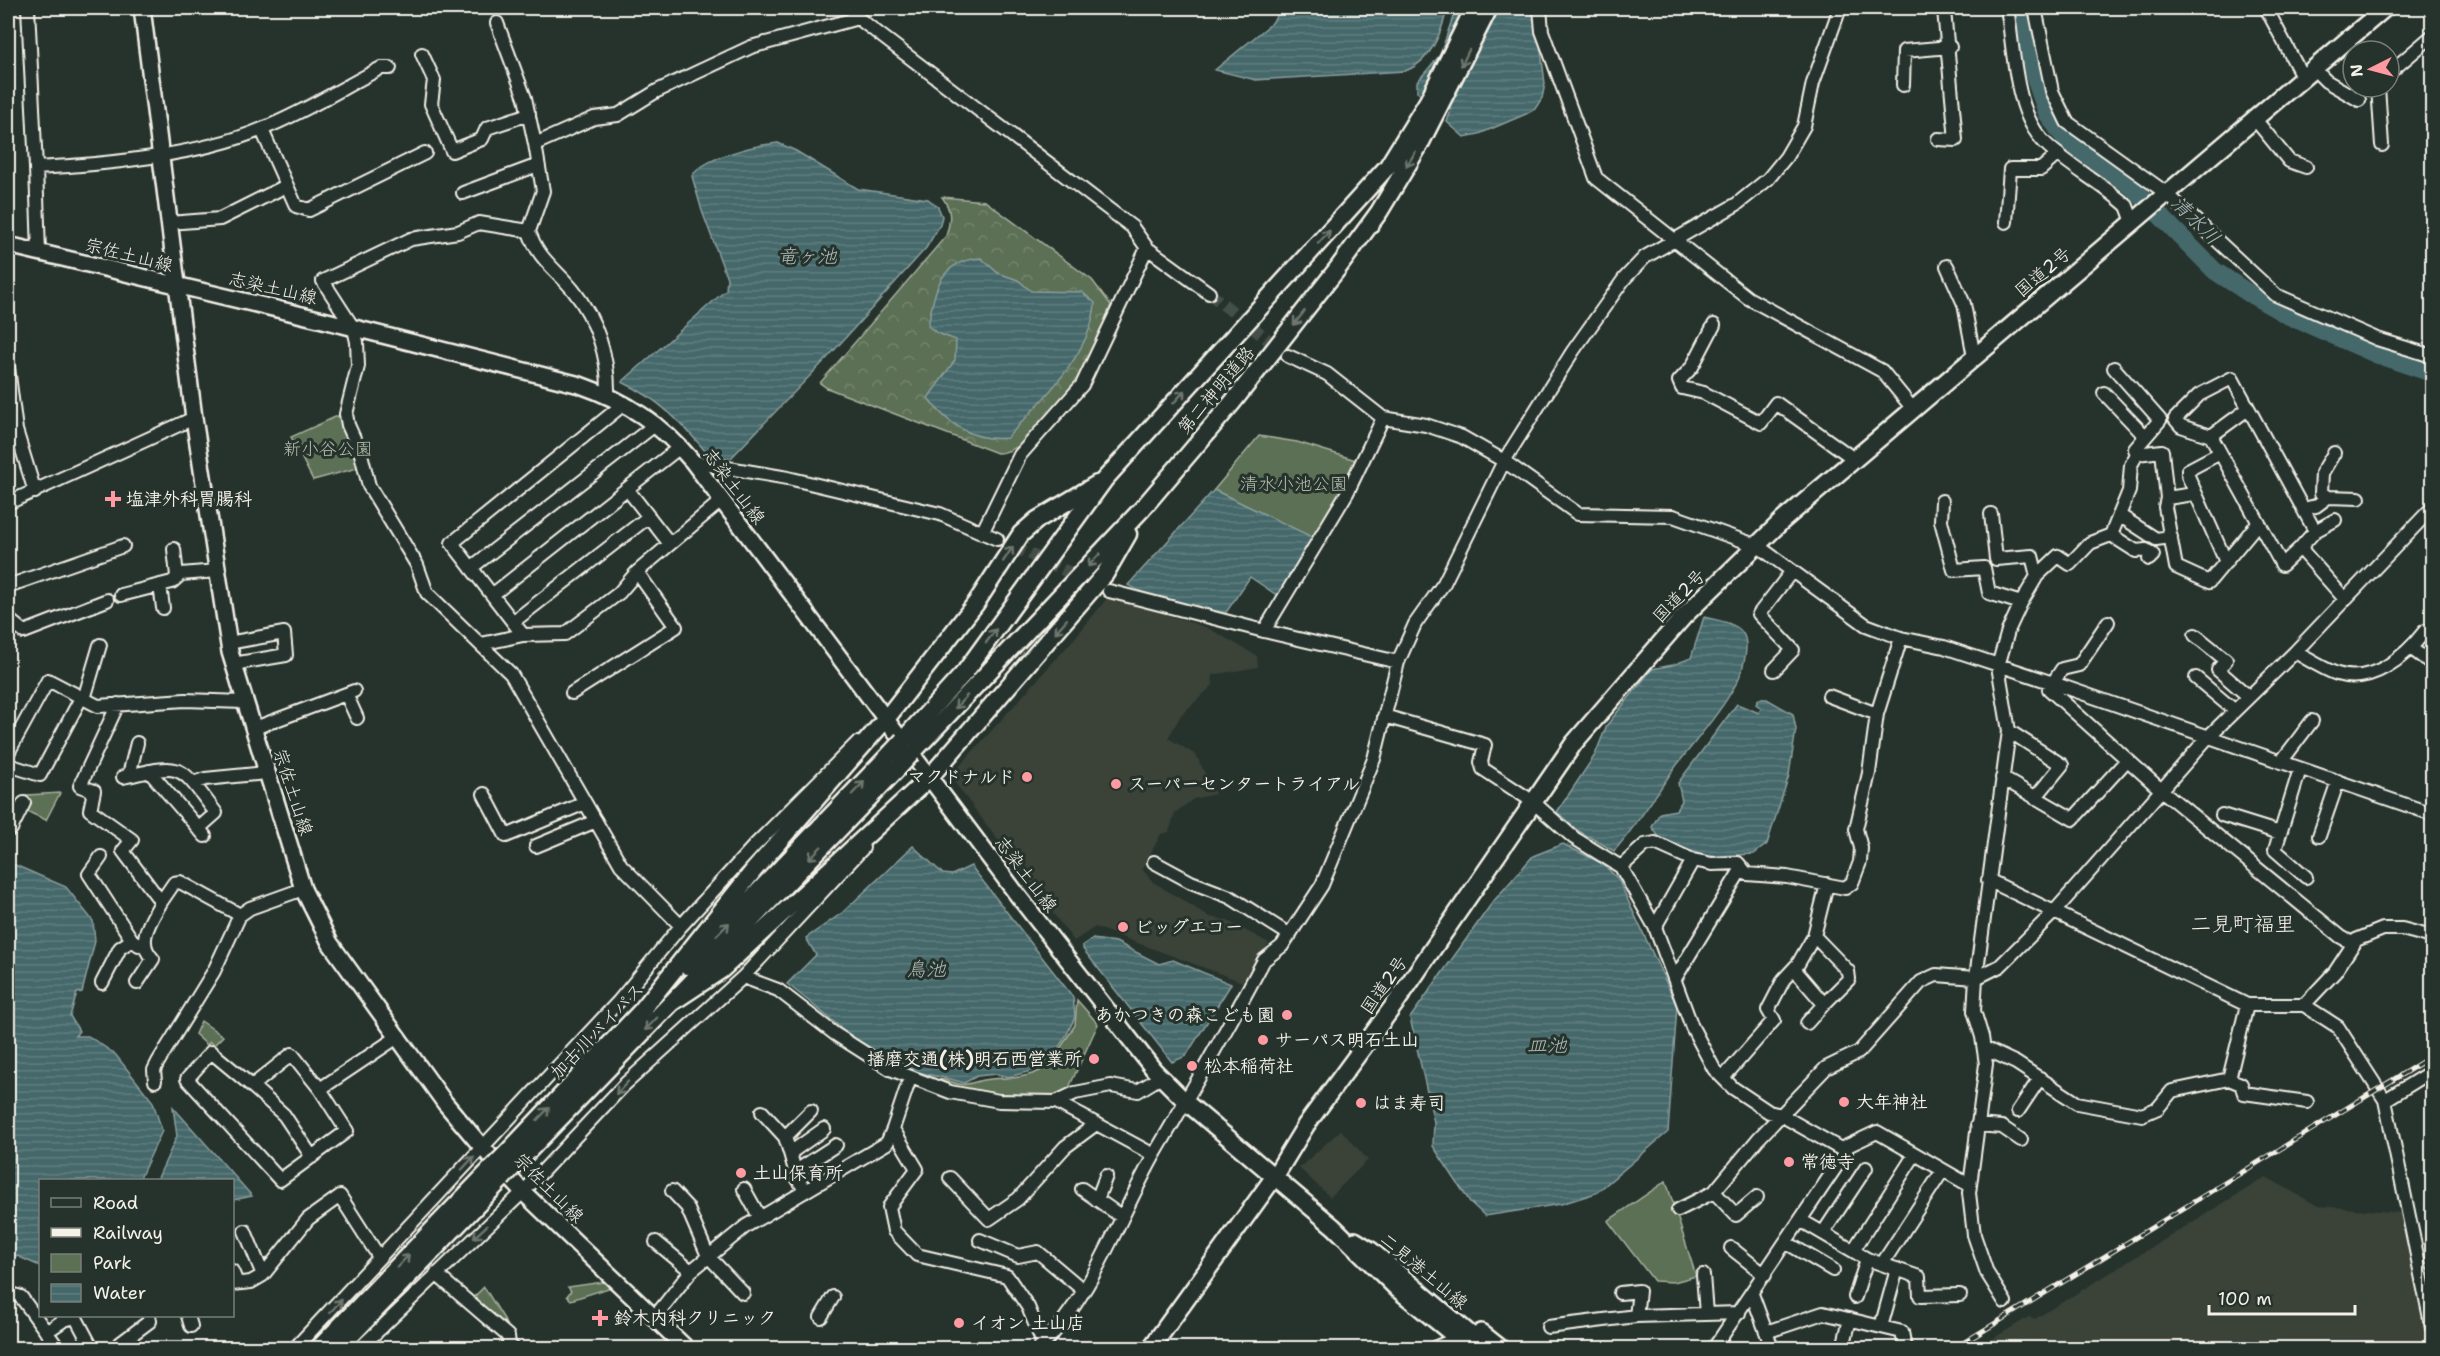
<svg xmlns="http://www.w3.org/2000/svg" width="2440" height="1356" font-family="'Shantell Sans','Klee One',sans-serif">
<style>
.built{fill:#3a4339}
.forest{fill:url(#forest-crowns);stroke:#a8b09e;stroke-width:1.5}
.park{fill:#5c7054;stroke:#a8b09e;stroke-width:1.5}
.water{fill:url(#water-rules);stroke:#8b9f9d;stroke-width:1.5}
.lines{fill:none;stroke-linecap:round;stroke-linejoin:round}
.river{stroke:#45686b;stroke-width:18}
.minor-tunnel{stroke:#455049;stroke-width:12;stroke-dasharray:12 6;stroke-linecap:butt}
.minor-casing{stroke:#f4f1e8;stroke-width:16}
.major-casing{stroke:#f4f1e8;stroke-width:20}
.highway-casing{stroke:#f4f1e8;stroke-width:21}
.minor{stroke:#26332d;stroke-width:12}
.major{stroke:#26332d;stroke-width:15}
.highway{stroke:#26332d;stroke-width:16}
.rail-casing{stroke:#f4f1e8;stroke-width:5}
.rail{stroke:#26332d;stroke-width:3;stroke-dasharray:9;stroke-linecap:butt}
.highway-bridge-casing{stroke:#f4f1e8;stroke-width:21;stroke-linecap:butt}
.highway-bridge{stroke:#26332d;stroke-width:16}
.oneway{stroke:#6e766e}
.poi-dot{fill:#ff9aa2;stroke:#26332d;stroke-width:2}
.labels{text-anchor:middle;dominant-baseline:central;stroke-width:6;stroke-linejoin:round;paint-order:stroke}
.street-label{font-size:18px;fill:#f4f1e8;stroke:#26332d}
.park-label{font-size:18px;fill:#b7bdad;stroke:#26332d}
.poi-label{font-size:18px;font-weight:bold;fill:#f4f1e8;stroke:#26332d;text-anchor:start}
.water-label{font-size:20px;font-style:italic;fill:#aebab6;stroke:#26332d}
.quarter-label{font-size:21px;fill:#f4f1e8;stroke:#26332d}
</style>
<defs>
<pattern id="forest-crowns" width="20" height="18" patternUnits="userSpaceOnUse" patternTransform="scale(1.5)"><rect width="20" height="18" fill="#5c7054"/><path d="M2 6a3 3 0 1 1 6 0M12 15a3 3 0 1 1 6 0" fill="none" stroke="#74856d"/></pattern>
<pattern id="water-rules" width="6" height="5" patternUnits="userSpaceOnUse" patternTransform="scale(1.5)"><rect width="6" height="5" fill="#45686b"/><path d="M0 2.5h6" fill="none" stroke="#607e80"/></pattern>
</defs>
<rect width="100%" height="100%" fill="#26332d"/>
<filter id="ink" filterUnits="userSpaceOnUse"><feTurbulence type="fractalNoise" baseFrequency=".0167" numOctaves="2"/><feDisplacementMap in="SourceGraphic" scale="12" xChannelSelector="R" yChannelSelector="G"/><feConvolveMatrix kernelMatrix="1 2 1 2 8 2 1 2 1" color-interpolation-filters="sRGB"/></filter>
<g filter="url(#ink)">
<!-- built -->
<path class="built" d="M1109,596L1208,628L1257,656L1258,667L1212,675L1213,685L1181,715L1168,738L1196,755L1215,794L1193,799L1175,813L1169,832L1161,834L1142,869L1153,882L1210,917L1226,920L1269,943L1245,983L1095,927L1074,941L955,783L958,768L1074,639Z
M1341,1130L1368,1160L1330,1197L1299,1168Z
M2266,1177L2318,1206L2404,1213L2430,1348H1977L2029,1317L2035,1319Z"/>
<!-- forest -->
<path class="forest" d="M942,197L985,201L1092,280L1111,305C1103,327 1095,349 1085,370C1072,395 1027,454 997,453L827,388L820,383L946,236C951,220 952,210 942,197Z"/>
<!-- park -->
<path class="park" d="M344,413L361,467L313,480L291,437Z
M1259,436L1297,442L1359,461L1313,542L1310,541L1311,537L1214,490Z
M60,793L46,820L26,811L24,803L27,795Z
M1077,1000L1098,1024L1067,1092L1055,1099L973,1093L936,1080C946,1078 950,1082 959,1084C967,1086 976,1081 983,1080C1003,1077 1021,1080 1040,1071L1042,1066L1052,1062L1075,1025Z
M201,1021L223,1036L214,1045L210,1042L207,1045L195,1034Z
M1666,1181L1696,1276L1674,1282L1654,1281L1608,1221Z
M610,1281L615,1286L571,1300L567,1296L571,1291L568,1287Z
M484,1287L504,1319L508,1332L474,1297Z"/>
<!-- water -->
<path class="water" d="M1282,8H1447C1442,33 1430,62 1405,71L1256,80L1215,70L1272,23Z
M1456,8H1532L1537,17L1545,84L1542,98L1535,109L1526,114L1479,134L1464,137L1447,122L1451,110L1417,92V82L1440,55Z
M778,143L796,151L858,189L928,199L938,207L942,216L940,225L926,248L829,356L731,458H711C685,426 660,399 622,382L726,290L727,278L702,211L692,176C704,157 756,145 778,143Z
M981,258L998,273L1018,280L1031,291L1082,292L1095,303C1092,354 1040,402 1007,438C974,442 947,424 928,398L955,360L956,340L937,333L928,326C935,289 939,261 981,258Z
M1214,490L1312,537L1310,541L1313,542L1278,596L1250,577L1225,614L1143,593L1128,585Z
M1704,617C1716,620 1734,622 1742,632C1752,645 1741,677 1733,689C1718,716 1695,741 1676,766C1655,795 1638,824 1614,851L1577,830L1557,812L1595,755L1607,725L1652,669L1673,665L1691,658Z
M1759,699H1767L1793,714L1796,729L1789,775L1767,844L1754,854L1701,857L1659,837L1652,827L1660,813L1676,810L1682,801L1678,783L1737,704L1759,713L1761,708L1756,704Z
M1563,844L1603,864L1618,879L1677,1006L1668,1132L1596,1193L1561,1204L1485,1216L1470,1202L1433,1146L1434,1122L1410,1018L1492,903L1533,856Z
M913,846L943,874L952,875L971,866L1073,997L1075,1017L1066,1036L1050,1061L1040,1064L1038,1069L1009,1077L996,1074L977,1076L964,1083C943,1076 924,1076 903,1067C860,1049 823,1011 787,984L816,955L806,938L842,913Z
M8,862L66,887L93,921L95,941L82,992L77,993L70,1016L79,1031L75,1036H88L115,1054L153,1102L162,1131L139,1180H40V1266L8,1252V1065C15,1047 13,1026 8,1007Z
M1092,939L1116,942L1159,964L1173,960L1231,984L1186,1056L1172,1062L1083,949V945Z
M173,1107L252,1196L233,1200L232,1180H157L177,1136Z"/>
<g class="lines">
<!-- river -->
<path class="river" d="M2023,8L2032,69L2047,113L2066,140L2131,186L2215,271L2250,294L2287,315L2378,355L2432,373"/>
<!-- minor-tunnel -->
<path class="minor-tunnel" d="M1209,293L1281,350
M997,539L1109,591"/>
<!-- minor casing -->
<g class="minor-casing">
<path id="minor" d="M28,8L36,168C102,165 201,155 262,129C303,113 342,88 381,68H390
M851,8L858,18L1132,227L1147,248L1209,293
M1540,8L1542,31L1596,178L1748,298L1882,371L1913,409
M2007,8C2014,48 2014,114 2046,144C2070,167 2102,183 2127,206L2133,222
M2035,8L2052,91L2067,122L2166,193L2276,295L2377,339L2432,356
M2266,8L2302,76
M497,23L525,98L535,144
M422,54L434,80L431,104L452,151L482,139L487,128L529,114
M2312,67L2326,81L2359,100
M2389,73L2432,36
M1903,85L1904,51L1950,47
M2378,87L2382,145
M2254,118L2289,161L2306,167
M262,130L296,206L309,210L425,153
M1938,139L1956,140L1944,10
M36,168L39,252
M463,193L538,165
M2006,222L2010,169H2041L2058,154
M169,223L220,219L286,186
M529,231L543,191L535,144L594,118L618,115L657,91L751,47L858,18
M1947,266L1964,304L1974,357
M1714,325L1692,367L1679,381L1682,388L1704,393L1761,423L1776,403L1854,459
M1288,356L1327,374L1383,418L1426,425L1462,437L1504,461L1578,514L1673,516L1758,546L1866,625L1901,638L1944,647L2053,683L2432,814
M8,367L16,430L35,492
M2104,393L2145,436
M608,395C609,358 597,320 573,290C556,269 537,258 529,231L479,223L458,232L411,239L323,281L354,329L357,342L358,366L346,414L348,425L361,454L369,486L417,565L427,593L511,674L621,865L681,926
M2211,436L2248,409
M2220,453L2188,470V476L2226,562
M2137,454L2162,451L2167,498
M693,462L788,478L940,514L997,539
M628,490L670,544
M2194,494L2167,498L2165,507L2176,567L2209,582L2258,523
M2328,497L2321,493L2322,473L2334,453
M1942,501L1941,521L1954,570L1984,568L1989,593L2021,603
M8,503L194,418
M2303,509L2316,506L2328,497L2359,498
M1991,514L1996,559L2032,556L2037,576
M2119,515L2156,539L2171,537
M2335,520L2315,531L2300,548L2344,598
M982,533L1020,455L1082,385L1147,248
M2111,535L2136,551L2146,550L2153,555L2149,559
M2300,548L2282,565L2211,436L2181,426L2175,419L2199,395L2232,378L2315,531
M174,549L177,576
M471,568L656,424
M160,585L163,608
M8,586L123,546
M1109,591L1264,631L1398,662
M121,595L172,582L181,574L217,571
M492,595L680,447
M8,619L24,632L107,600
M513,622L647,518
M2108,622L2079,665L2062,669L2049,689L2160,789L2341,937L2354,944
M1264,631L1347,493L1383,418
M523,635L452,543L625,403
M2195,635L2226,660L2218,670L2248,696
M228,643L284,633L286,655L233,664
M481,644L523,635L565,634L619,593L637,572L721,501
M2412,649L2432,664
M2295,652C2308,659 2323,669 2337,674C2372,685 2405,657 2425,631
M1774,670L1793,650L1759,614L1792,571
M2196,678L2234,710
M572,693L676,627L637,572
M346,694L357,718
M1829,696L1877,714
M84,699L100,645
M118,704L80,786L94,791L90,810L132,840L123,851L161,902L174,883L180,882L240,915L250,908L303,889
M1384,716L1485,745L1481,762L1483,769L1532,801L1574,838L1621,867L1655,927L1692,1027L1714,1069L1733,1088L1769,1112L1781,1115L1846,1152L1714,1348
M252,729L354,691
M2009,731L2062,765L2035,798
M8,753L48,680L98,706L185,700L243,702
M8,761L9,765L40,775L81,698
M2281,762L2312,721
M2300,769L2275,850L2306,877
M149,771L205,836
M129,775L137,743
M123,777C185,763 178,763 216,813L198,829
M2002,778L2073,819L2127,760
M193,783L205,779L266,773
M484,794L506,836L585,803
M2222,815L2280,833
M8,828L11,829L24,803
M2319,836L2338,781
M536,846L596,821
M101,857L89,874L132,940
M1154,862L1191,882L1230,897L1290,935
M1621,867L1645,845L1655,843L1693,860L1712,864L1738,863L1747,874L1787,877L1845,888L1852,883L1860,862L1861,848L1856,829L1869,773L1877,714L1901,638
M1988,880L2247,1005H2304L2338,1027L2385,1100L2432,1328
M1655,927L1693,860
M1794,969L1824,1004L1849,979L1848,971L1814,936
M743,977L778,990L835,1034L890,1069L950,1092L999,1101L1056,1102L1075,1093L1111,1086L1138,1091L1161,1077
M1676,977L1742,868
M102,983L120,948L132,940L139,945
M137,983L153,959C135,942 151,921 161,902
M2247,1005L2229,1079L2241,1084L2244,1093L2307,1102
M2304,1005L2335,972L2356,940L2383,929H2402L2432,937
M1807,1023L1824,1004
M1984,1048L2016,1063L2077,1103L2142,1115L2158,1108L2172,1091L2229,1079
M910,1078L893,1129L917,1169L889,1207L894,1231L917,1255L1007,1276L1028,1307L1045,1348
M1723,1078L1774,1020L1768,1010L1784,979L1798,964L1814,936L1827,884
M155,1081L154,1070L158,1062L214,971L240,915
M252,1086L284,1115L312,1157
M320,1089L292,1054L252,1086L211,1052L187,1079L280,1180L347,1131L320,1089L399,1036
M2385,1100L2432,1071
M1056,1102L1154,1155
M2018,1111L2040,1078
M762,1112L785,1137
M1977,1125L2002,1127L2021,1140
M1841,1149L1877,1132L1969,1185
M790,1153L785,1137L811,1111
M796,1171L836,1145
M950,1178L989,1219L1018,1199L1065,1147L1096,1124
M744,1189L759,1216
M1082,1189L1122,1217
M672,1191L687,1207L708,1256L743,1293
M806,1191L797,1178L790,1153L824,1129
M1714,1192L1736,1215L1757,1197
M1097,1200L1106,1176
M1678,1210L1714,1192L1758,1139L1826,1068L1859,1052L1921,982L1936,975L1976,978L2000,966L2054,912L2209,736L2295,652L2432,508
M1802,1221L1867,1259L1919,1277L1920,1296L1960,1295
M245,1231L263,1275
M1823,1233L1866,1168
M980,1240L1018,1256L1038,1252L1083,1290
M656,1242L691,1271
M1787,1243L1833,1270
M1731,1248L1765,1275
M1853,1251L1915,1154
M1882,1264L1943,1170
M232,1271L237,1283
M436,1274L508,1336L509,1345L513,1348
M1703,1275L1706,1314
M232,1284L251,1282L263,1275L308,1219L340,1196L379,1257
M8,1293L21,1297L58,1348
M1620,1293L1639,1291L1636,1316L1739,1313
M1752,1294L1772,1348
M1855,1297L1867,1259
M2005,1302L1987,1273L1974,1235L1969,1193L1986,1064L1982,1037L1974,1011L1976,978L2009,731L1998,666L2008,631L2021,603L2037,576L2058,556L2070,564L2090,543L2111,535L2129,491L2131,465L2137,454L2135,449L2160,420L2114,368
M75,1316L92,1348
M188,1316L191,1326
M821,1317L833,1297
M654,1318L691,1271L746,1226L887,1143L893,1129
M1548,1327L1636,1316
M1881,1327L1897,1269
M46,1332L64,1320L75,1317
M1766,1332L1823,1313L1902,1332L1905,1348
M114,1348L150,1321L149,1316
M295,1348L618,1002L681,926L755,845L857,743
M360,1348L523,1192L624,1085L743,977L863,848
M1039,1348C1094,1296 1119,1215 1157,1150C1194,1087 1230,1024 1264,960L1282,946L1322,885L1374,759L1398,662L1415,624L1444,583L1504,461L1573,351L1624,279L1645,257L1737,204L1768,179L1786,157L1804,126L1813,83L1840,8
M1434,1348L1446,1343
M1843,1348L1850,1319"/>
</g>
<!-- major casing -->
<g class="major-casing">
<path id="major" d="M142,8L194,418L230,652L303,889L330,943L445,1103L482,1147L523,1192L686,1348
M8,245L323,320L580,385C626,401 661,424 693,462L1019,897L1154,1070L1187,1103L1334,1227L1398,1290L1469,1348
M1355,1240L1371,1250L1487,1348
M1481,1332L1501,1348"/>
</g>
<!-- highway casing -->
<g class="highway-casing">
<path id="highway" d="M903,740L965,672L1104,480L1388,166L1428,101L1474,8
M912,753L1142,509L1232,403L1338,268L1379,212L1420,144L1489,8
M687,966L891,753
M671,1003L721,970L929,778L1105,574L1128,534
M638,1015L754,870L886,719L976,603L1021,534L1037,520L1097,484
M503,1157L645,1007
M512,1168L900,766
M319,1348L491,1169
M339,1348L502,1179
M1151,1348L1275,1176L1306,1125L1397,1001L1574,743L1684,616L1782,521L2385,8"/>
</g>
<!-- minor -->
<use href="#minor" class="minor"/>
<!-- major -->
<use href="#major" class="major"/>
<!-- highway -->
<use href="#highway" class="highway"/>
<!-- rail casing -->
<g class="rail-casing">
<path id="rail" d="M1955,1348L2432,1056"/>
</g>
<!-- rail -->
<use href="#rail" class="rail"/>
<!-- highway-bridge casing -->
<g class="highway-bridge-casing">
<path id="highway-bridge" d="M891,753L903,740
M900,766L912,753
M491,1169L503,1157
M502,1179L512,1168"/>
</g>
<!-- highway-bridge -->
<use href="#highway-bridge" class="highway-bridge"/>
</g>
<!-- one-way arrows -->
<defs><path id="oneway-shaft" d="M-6 0H5M1.5-3L5.5 0L1.5 3" fill="none" stroke-width="1.6" stroke-linecap="round" stroke-linejoin="round" transform="scale(1.5)"/></defs>
<g class="oneway">
<use href="#oneway-shaft" transform="translate(1465 58) rotate(116)"/>
<use href="#oneway-shaft" transform="translate(1411 159) rotate(121)"/>
<use href="#oneway-shaft" transform="translate(1324 237) rotate(-47)"/>
<use href="#oneway-shaft" transform="translate(1299 318) rotate(128)"/>
<use href="#oneway-shaft" transform="translate(1179 397) rotate(-48)"/>
<use href="#oneway-shaft" transform="translate(1008 554) rotate(-57)"/>
<use href="#oneway-shaft" transform="translate(1094 560) rotate(133)"/>
<use href="#oneway-shaft" transform="translate(1061 626) rotate(131)"/>
<use href="#oneway-shaft" transform="translate(991 636) rotate(-54)"/>
<use href="#oneway-shaft" transform="translate(961 702) rotate(133)"/>
<use href="#oneway-shaft" transform="translate(858 788) rotate(-46)"/>
<use href="#oneway-shaft" transform="translate(815 853) rotate(134)"/>
<use href="#oneway-shaft" transform="translate(723 929) rotate(-45)"/>
<use href="#oneway-shaft" transform="translate(651 1024) rotate(134)"/>
<use href="#oneway-shaft" transform="translate(622 1088) rotate(133)"/>
<use href="#oneway-shaft" transform="translate(543 1114) rotate(-46)"/>
<use href="#oneway-shaft" transform="translate(468 1163) rotate(-47)"/>
<use href="#oneway-shaft" transform="translate(480 1232) rotate(137)"/>
<use href="#oneway-shaft" transform="translate(403 1261) rotate(-46)"/>
<use href="#oneway-shaft" transform="translate(336 1306) rotate(-47)"/>
</g>
</g>
<!-- markers -->
<g class="poi-dot">
<path d="M110 490h6v6h6v6h-6v6h-6v-6h-6v-6h6z"/>
<circle cx="1027" cy="777" r="6"/>
<circle cx="1116" cy="784" r="6"/>
<circle cx="1123" cy="927" r="6"/>
<circle cx="1287" cy="1015" r="6"/>
<circle cx="1263" cy="1040" r="6"/>
<circle cx="1094" cy="1059" r="6"/>
<circle cx="1192" cy="1066" r="6"/>
<circle cx="1844" cy="1102" r="6"/>
<circle cx="1361" cy="1103" r="6"/>
<circle cx="1789" cy="1162" r="6"/>
<circle cx="741" cy="1173" r="6"/>
<path d="M597 1309h6v6h6v6h-6v6h-6v-6h-6v-6h6z"/>
<circle cx="959" cy="1323" r="6"/>
</g>
<g class="labels">
<!-- street labels -->
<g class="street-label">
<text transform="translate(129 255) rotate(14)">宗佐土山線</text>
<text transform="translate(2043 272) rotate(-40)">国道2号</text>
<text transform="translate(273 288) rotate(13)">志染土山線</text>
<text transform="translate(1216 390) rotate(-50)">第二神明道路</text>
<text transform="translate(734 486) rotate(53)">志染土山線</text>
<text transform="translate(1679 596) rotate(-46)">国道2号</text>
<text transform="translate(293 792) rotate(72)">宗佐土山線</text>
<text transform="translate(1026 874) rotate(53)">志染土山線</text>
<text transform="translate(1384 985) rotate(-55)">国道2号</text>
<text transform="translate(597 1031) rotate(-46)">加古川バイパス</text>
<text transform="translate(549 1188) rotate(45)">宗佐土山線</text>
<text transform="translate(1424 1271) rotate(40)">二見港土山線</text>
</g>
<!-- park labels -->
<g class="park-label">
<text x="328" y="449">新小谷公園</text>
<text x="1294" y="484">清水小池公園</text>
</g>
<!-- poi labels -->
<g class="poi-label">
<text x="126" y="499">塩津外科胃腸科</text>
<text x="1015" y="777" text-anchor="end">マクドナルド</text>
<text x="1128" y="784">スーパーセンタートライアル</text>
<text x="1135" y="927">ビッグエコー</text>
<text x="1275" y="1015" text-anchor="end">あかつきの森こども園</text>
<text x="1275" y="1040">サーパス明石土山</text>
<text x="1082" y="1059" text-anchor="end">播磨交通(株)明石西営業所</text>
<text x="1204" y="1066">松本稲荷社</text>
<text x="1856" y="1102">大年神社</text>
<text x="1373" y="1103">はま寿司</text>
<text x="1801" y="1162">常徳寺</text>
<text x="753" y="1173">土山保育所</text>
<text x="614" y="1318">鈴木内科クリニック</text>
<text x="971" y="1323">イオン 土山店</text>
</g>
<!-- water labels -->
<g class="water-label">
<text transform="translate(2196 220) rotate(45)">清水川</text>
<text x="807" y="256">竜ヶ池</text>
<text x="926" y="969">鳥池</text>
<text x="1547" y="1045">皿池</text>
</g>
<!-- quarter labels -->
<g class="quarter-label">
<text x="2243" y="924">二見町福里</text>
</g>
</g>
<!-- margin -->
<rect width="2440" height="1356" fill="none" stroke="#26332d" stroke-width="30"/>
<rect x="15" y="15" width="2410" height="1326" fill="none" stroke="#f4f1e8" stroke-width="2" filter="url(#ink)"/>
<!-- legend -->
<rect x="39" y="1179" width="195" height="138" fill="#26332d" stroke="#787f78" stroke-width="1.5"/>
<rect x="51" y="1198" width="30" height="9" fill="#26332d" stroke="#787f78" stroke-width="1.5"/>
<text x="93" y="1209" font-size="18" fill="#f4f1e8">Road</text>
<rect x="51" y="1228" width="30" height="9" fill="#f4f1e8" stroke="#787f78" stroke-width="1.5"/>
<text x="93" y="1239" font-size="18" fill="#f4f1e8">Railway</text>
<rect x="51" y="1254" width="30" height="18" fill="#5c7054" stroke="#787f78" stroke-width="1.5"/>
<text x="93" y="1269" font-size="18" fill="#f4f1e8">Park</text>
<rect x="51" y="1284" width="30" height="18" fill="url(#water-rules)" stroke="#787f78" stroke-width="1.5"/>
<text x="93" y="1299" font-size="18" fill="#f4f1e8">Water</text>
<!-- north arrow -->
<g transform="translate(2371 69) rotate(264)"><circle r="28" fill="#26332d" stroke="#787f78" stroke-width="1.5"/>
<path d="M0-4.5L10 22L0 15L-10 22Z" fill="#ff9aa2"/>
<text y="-9" font-size="16" font-weight="bold" text-anchor="middle" fill="#f4f1e8">N</text>
</g>
<!-- scale -->
<path d="M2209 1305v9h146v-9" fill="none" stroke="#f4f1e8" stroke-width="3"/>
<text x="2218" y="1305" font-size="18" fill="#f4f1e8" stroke="#26332d" stroke-width="4.5" paint-order="stroke">100 m</text>
</svg>
